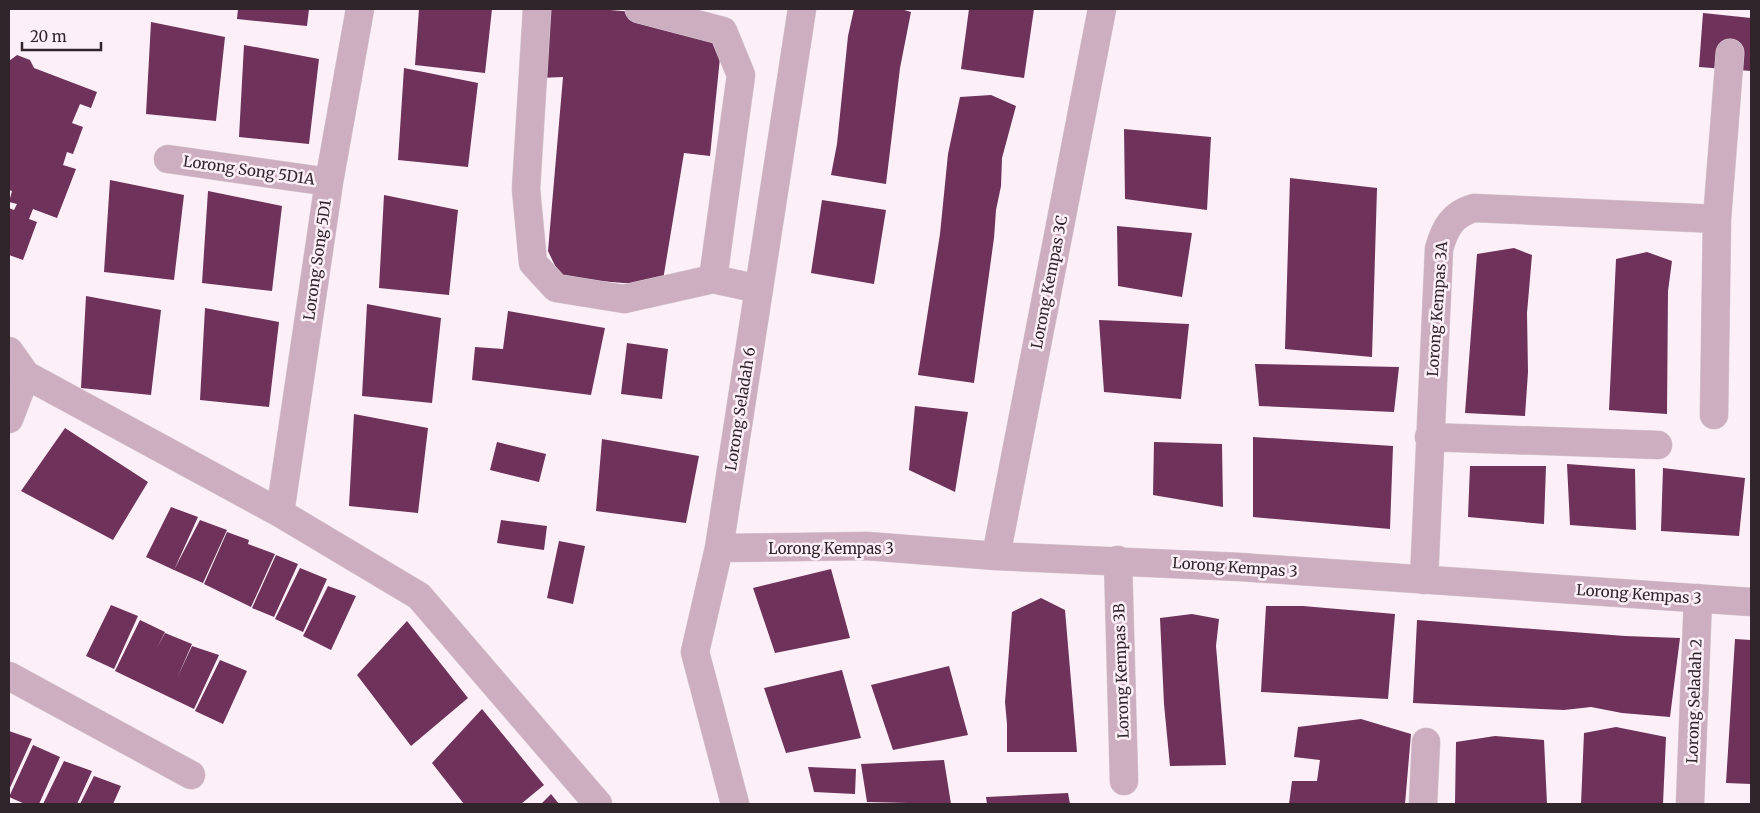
<svg xmlns="http://www.w3.org/2000/svg" width="1760" height="813" font-family="Merriweather,serif">
<style>
.building{fill:#6e325b}
.lines{fill:none;stroke-linecap:round;stroke-linejoin:round}
.minor-casing{stroke:#d7cbd2;stroke-width:29}
.minor{stroke:#cdaec1;stroke-width:28}
.labels{text-anchor:middle;dominant-baseline:central;stroke-width:5;stroke-linejoin:round;paint-order:stroke}
.street-label{font-size:15px;fill:#31252c;stroke:#fceff7}
</style>
<rect width="100%" height="100%" fill="#fceff7"/>
<!-- building -->
<path class="building" d="M238,9H309L307,26L237,19Z
M419,9H492L485,73L415,65Z
M537,9H598L634,12L722,38L710,156L684,153L662,286L561,278L548,251L563,77L539,78Z
M854,9H901L911,12L900,68L886,184L831,175L837,144L848,36Z
M969,9H1034L1024,78L961,69Z
M1703,13L1751,18V71L1699,67Z
M151,22L225,37L216,121L146,114Z
M244,45L319,59L309,144L239,137Z
M17,55L30,60L34,68L97,92L91,108L80,104L72,123L83,127L73,154L67,152L63,165L76,169L57,218L33,209L29,219L37,222L23,260L9,255V208L14,210L17,204L9,202L12,191L9,190V61Z
M404,68L478,83L468,167L398,160Z
M991,95L1016,106L1002,158L1001,186L996,210L994,238L974,383L918,375L940,234L948,154L960,97Z
M1124,129L1211,137L1207,210L1125,199Z
M1290,178L1377,188L1372,357L1285,349Z
M110,180L184,195L174,280L104,272Z
M208,191L282,206L272,291L202,283Z
M384,195L458,210L449,295L379,288Z
M822,200L886,210L874,284L811,273Z
M1117,226L1192,233L1182,297L1118,286Z
M1514,248L1532,255L1527,313L1528,372L1525,416L1465,413L1477,254Z
M1647,252L1672,261L1668,291L1667,414L1609,410L1616,259Z
M86,296L161,310L151,395L81,388Z
M367,304L441,318L432,403L362,396Z
M205,308L279,322L269,407L200,400Z
M508,311L605,328L591,395L472,380L475,347L503,349Z
M1099,320L1189,324L1181,399L1104,392Z
M627,343L668,349L662,399L621,394Z
M1255,364L1399,367L1394,412L1259,406Z
M915,406L968,412L955,492L909,470Z
M354,414L428,428L418,513L349,506Z
M65,428L148,482L113,540L21,491Z
M1253,437L1393,446L1390,529L1253,517Z
M602,439L699,456L686,523L596,511Z
M497,442L546,454L539,482L490,470Z
M1154,442L1222,444L1223,507L1153,495Z
M1567,464L1635,469L1636,530L1570,525Z
M1470,466H1546L1544,524L1468,517Z
M1663,468L1745,478L1739,536L1661,531Z
M171,507L198,517L174,570L146,557Z
M200,520L227,530L203,583L174,570Z
M501,520L547,526L544,550L497,543Z
M227,532L249,540L248,544L275,554L251,607L204,584Z
M559,541L585,546L573,604L547,598Z
M276,555L298,564L274,617L252,608Z
M300,568L327,579L303,632L275,619Z
M831,569L850,638L775,653L753,588Z
M328,586L356,596L331,650L303,636Z
M1041,598L1065,610L1077,752H1007V724L1005,702L1012,612Z
M111,605L138,616L114,669L86,656Z
M1266,606H1303L1395,614L1388,699L1261,692Z
M1192,614L1219,619L1216,646L1226,765L1170,766L1164,704L1160,618Z
M140,620L165,632L157,648L165,633L192,644L177,678L192,646L219,655L194,709L115,671Z
M1417,620L1625,636L1680,638L1670,717L1622,713L1591,707L1564,710L1413,703Z
M407,621L468,698L411,746L357,675Z
M1735,639L1751,640V784L1726,783Z
M220,660L247,671L223,724L195,711Z
M949,666L968,735L893,750L871,685Z
M842,670L861,738L786,753L764,688Z
M482,709L544,785L521,804H464L432,763Z
M1361,719L1411,734L1405,804H1289L1292,781H1317L1320,760L1294,757L1298,727Z
M1616,727L1666,737L1663,804H1581L1584,733Z
M9,731L32,739L9,790Z
M1495,736L1544,740L1547,804H1455L1456,742Z
M33,745L60,757L39,804H25L9,797Z
M944,760L951,804L867,802L861,764Z
M64,761L92,771L77,804H43Z
M808,767L856,769L855,794L814,792Z
M94,776L121,786L113,804H80Z
M1068,793L1070,804H987L986,797Z
M551,794L559,804H541Z"/>
<g class="lines">
<!-- minor casing -->
<g class="minor-casing">
<path id="minor" d="M537,9L526,189L533,263L556,288L624,299L713,279L759,289
M639,9L723,31L741,75L713,279
M168,159L329,182
M9,351L26,375L280,513L419,596L598,804
M1714,415L1717,219
M9,419L26,375
M1429,437L1658,445
M280,513L329,182L360,9
M719,548L867,546L996,556L1240,567L1751,602
M996,556L1102,9
M1118,560L1124,781
M1424,580L1439,249C1445,227 1453,214 1474,208L1717,219L1730,53
M9,676L191,775
M735,804L695,652L719,548L802,9
M1423,804L1426,742
M1690,804L1698,598"/>
</g>
<!-- minor -->
<use href="#minor" class="minor"/>
</g>
<g class="labels">
<!-- street labels -->
<g class="street-label">
<text transform="translate(249 170) rotate(8)">Lorong Song 5D1A</text>
<text transform="translate(317 260) rotate(-82)">Lorong Song 5D1</text>
<text transform="translate(1049 282) rotate(-79)">Lorong Kempas 3C</text>
<text transform="translate(1437 309) rotate(-86)">Lorong Kempas 3A</text>
<text transform="translate(740 409) rotate(-81)">Lorong Seladah 6</text>
<text x="831" y="548">Lorong Kempas 3</text>
<text transform="translate(1235 567) rotate(4)">Lorong Kempas 3</text>
<text transform="translate(1639 594) rotate(4)">Lorong Kempas 3</text>
<text transform="translate(1121 671) rotate(-92)">Lorong Kempas 3B</text>
<text transform="translate(1694 701) rotate(-88)">Lorong Seladah 2</text>
</g>
</g>
<!-- border -->
<rect width="1760" height="813" fill="none" stroke="#31252c" stroke-width="20"/>
<!-- scale -->
<path d="M22 42v8h79v-8" fill="none" stroke="#31252c" stroke-width="2.5"/>
<text x="30" y="42" font-size="15" fill="#31252c" stroke="#fceff7" stroke-width="4" paint-order="stroke">20 m</text>
</svg>
